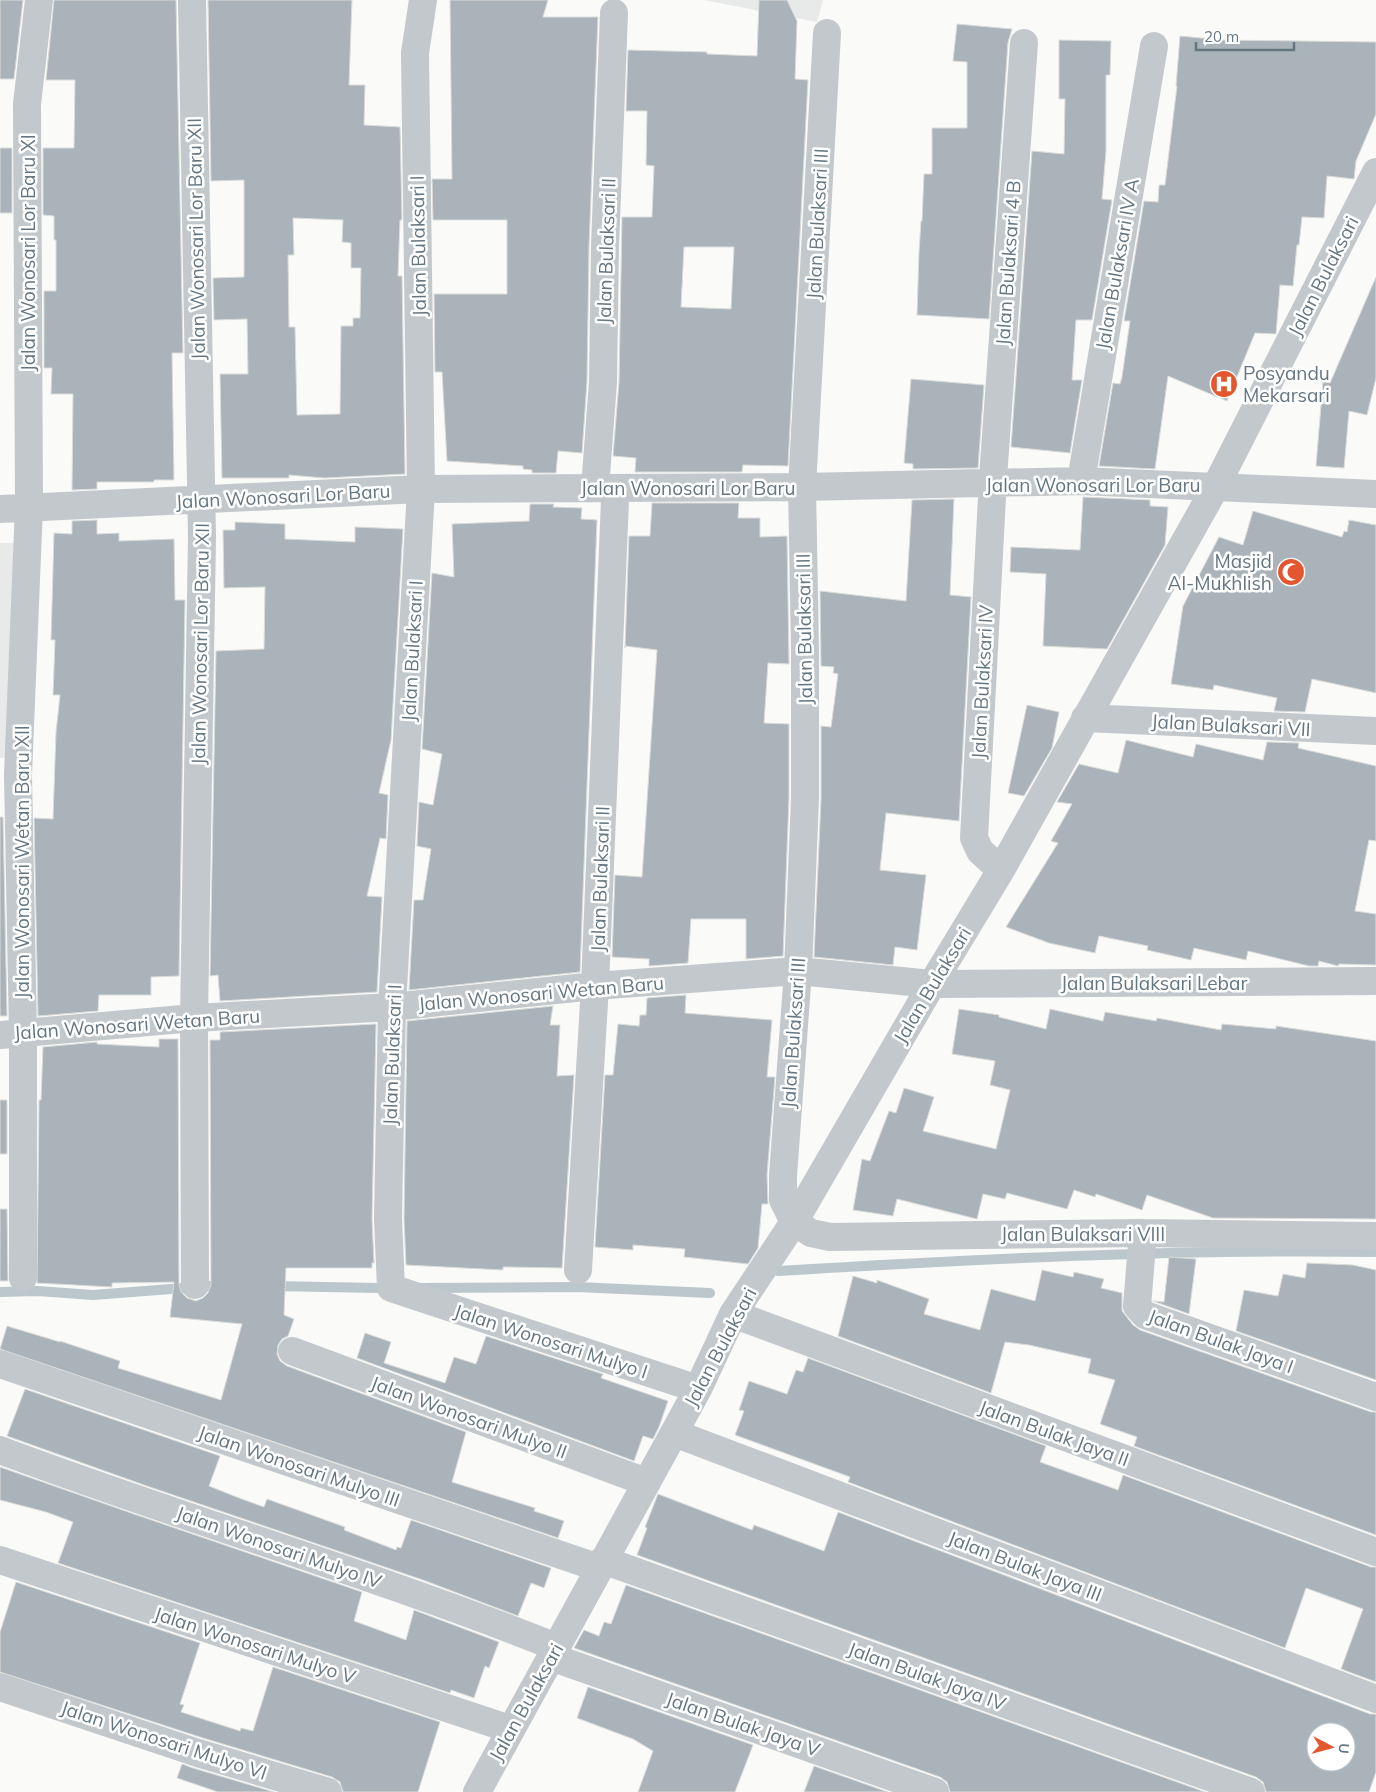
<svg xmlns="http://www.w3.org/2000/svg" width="1376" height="1792" font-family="Mulish,sans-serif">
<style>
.built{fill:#e8e9e9}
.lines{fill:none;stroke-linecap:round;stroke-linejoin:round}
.stream{stroke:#bbc7cb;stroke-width:10}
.building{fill:#aab3b9;stroke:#dcdcda;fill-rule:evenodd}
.minor{stroke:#c3c8cc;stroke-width:28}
.labels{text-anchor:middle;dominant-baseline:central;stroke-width:5;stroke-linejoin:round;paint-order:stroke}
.street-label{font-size:19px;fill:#657683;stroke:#fff}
.poi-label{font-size:19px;fill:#657683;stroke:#fff;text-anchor:start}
</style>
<rect width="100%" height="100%" fill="#fafaf8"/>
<!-- built -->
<path class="built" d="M704,0H823L817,22Z
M0,543H15L12,757L0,758Z"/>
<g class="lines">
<!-- stream -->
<path class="stream" d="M778,1271C977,1259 1176,1249 1376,1252
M273,1286L378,1288
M422,1288L577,1287L710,1293
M0,1292L38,1291L93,1295L223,1285"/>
</g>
<!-- building -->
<path class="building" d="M0,0H23L14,79H0Z
M54,0H176L183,353H172L174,480H154V482H97V489L72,490L73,394H51L52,368H44V291H56V240H54V216L43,215V148H74L75,80H46Z
M208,0H352L349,85H365L364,125L400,127L402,220H400L398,276H402L405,474L324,478L289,475V478H222L220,374H248L247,319L214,320L213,278L244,277V180L211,181ZM293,218L343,220L342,242L351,243V268H361L360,318H353V326H341L340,414L297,415L295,327H289L288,255H294Z
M450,0H548L543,17H598L589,246L587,381L582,453L558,451L556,473H532V470L523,469V466L447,461L442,372H435L434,294H507V220H433L432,179H452Z
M759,0H787L797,21L795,79L808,80L788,466L743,465L742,472H635L636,458L613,456L619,382L622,217H652L654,166L646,165L647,111H626L628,50L707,52V54L757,56ZM684,247H734L731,309L681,307Z
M957,24L1012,29L1008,42L989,319L917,315L919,252L921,221H922L924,174H932V128H967V62L953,61Z
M1180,36L1222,40L1376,42V114L1356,161L1354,179L1327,176L1324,218L1302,217L1299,245H1297L1293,286L1280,285L1276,334L1255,333L1227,401L1168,376L1155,469L1099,466L1113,383L1120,384L1122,377L1130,321H1124L1144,201L1158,202L1159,185H1165L1177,86H1176Z
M1059,40L1111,41L1110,75H1106V151L1102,199L1112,200L1092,320H1076L1072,380H1082L1070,453L1011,447L1032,151L1064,154L1065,99H1059Z
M0,148H12V213H0Z
M1376,277V378L1367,415L1349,411L1344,468L1316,466L1323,381L1330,383Z
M911,379L984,385L978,468L913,469V464L904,463Z
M1083,497L1150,500V506L1168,507L1165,545L1107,649L1043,646L1046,574L1010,572L1011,547L1080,550Z
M954,499L950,595L971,597L959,821L886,813L880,870L926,875L917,950L895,947L893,965L814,957L821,799V726L831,727L838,674L833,673L834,667L821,666L820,591L906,601L912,500Z
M652,503H739L738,518H760V537L787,536L789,664L768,663L764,723L789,724V798L783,956L746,959V919H691L688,963L649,966V959L612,957L615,875L642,877L657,650L625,646V648L629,536H650Z
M530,504H554L553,507L582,508L581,519L597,520L580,972L409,990L414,900H423L431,849L417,846L419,802L433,805L442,754L422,749L432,573L454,577L452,524L529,521Z
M1253,511L1342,537L1344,531L1347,532L1349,520L1376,525V693L1312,679L1305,712L1274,711L1277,698L1214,685L1213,690L1171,684L1183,606L1219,537L1243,545Z
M97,520V534L119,533V541L174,539L175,600H185L179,976L151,977V995H99L98,1011L38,1016L34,818L53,819L56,732L60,695H53L55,640H51L54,533L72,534V521Z
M235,522L285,524V539L355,542V527L403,529L391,740L379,793L388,795L386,839L380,838L367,896L382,897L377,992L220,1001L218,975L210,976L216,651L264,649L265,587L224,588L223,530H235Z
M1027,705L1059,712L1052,748L1024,796L1008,793Z
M1126,740L1193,757L1196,744L1263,760L1267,742L1299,743L1298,748L1376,766V841L1369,840L1355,911L1376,914V965L1339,964L1338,966L1319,961L1318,966H1309L1248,951L1246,960L1194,948L1191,960L1147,950L1148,946L1099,936L1095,953L1049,943L1006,927L1058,843L1051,841L1072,804L1057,802L1079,764L1118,773Z
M0,817H3L7,1016H0Z
M686,995L685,1013L772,1020L767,1077H775L767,1175L768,1204H762L758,1248L748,1264L684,1257L685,1249L633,1245V1250L595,1247L605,1075H613L618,1024L639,1026L640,1015H646L647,998Z
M553,1006L550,1025H560L557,1076L574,1075L562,1268L503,1267V1270L406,1265L404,1219L407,1021Z
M959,1009L999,1015V1017L1046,1029L1050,1009L1103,1021L1105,1012L1156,1021L1157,1018L1221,1030L1222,1024L1276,1029V1026L1376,1041V1219L1213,1218L1147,1195L1142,1210L1096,1194L1095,1197L1074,1190L1067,1209L1007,1193L1005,1199L983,1194L977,1219L897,1199L893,1216L853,1210L862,1159L870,1161L889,1111L896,1113L904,1088L934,1097L923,1131L996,1149L1010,1090L990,1085L995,1061L952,1054Z
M376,1024L372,1219L374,1263H372V1268H286L284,1315L294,1319L288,1336L282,1339L278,1345L277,1354L280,1361L287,1366L466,1432L452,1482L535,1508L534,1511L564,1521L558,1538L0,1349L7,1326L60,1342V1341L120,1361L118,1368L221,1400L242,1324L170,1317L174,1282L112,1283V1287L37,1283L39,1100H41L43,1047L97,1042V1044L159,1047V1039H178L179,1285L181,1292L187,1298L196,1301L203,1298L208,1293L211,1285L210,1040H220V1032Z
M0,1100H7V1154H0Z
M0,1209H7L8,1281H0Z
M1169,1257L1196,1259L1189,1314L1153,1301L1164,1302Z
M1307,1263L1353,1265L1376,1270V1380L1236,1331L1244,1290L1278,1296L1283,1274L1305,1278Z
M1042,1270L1073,1277L1074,1272L1104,1279L1101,1288L1122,1293V1311L1133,1325L1140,1330L1371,1412H1376V1535L1134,1446L1137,1437L1100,1424L1115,1380L1088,1373L1091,1359L1029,1345L1005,1342L991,1393L838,1336L853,1276L877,1283V1280L929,1299L924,1314L980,1330L991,1289L1035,1301Z
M365,1333L391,1342L384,1363L445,1383L454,1357L476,1364L486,1336L603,1374L601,1378L668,1401L659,1427L653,1439L643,1436L634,1461L357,1358Z
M808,1358L1046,1446L1040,1462L1118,1490L1123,1475L1371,1567H1376V1682L1341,1669L1363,1609L1306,1588L1285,1648L848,1482L850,1477L735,1435L744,1411L739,1410L749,1381L787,1394L796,1370L803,1372Z
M25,1389L220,1456L209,1486L239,1498L264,1507L267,1499L345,1527L344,1530L396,1550L397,1547L401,1548L411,1520L551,1568L544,1588L531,1583L518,1616L423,1580L144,1485L7,1436Z
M0,1467L134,1514L362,1592L354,1621L406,1640L414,1610L499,1642L489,1668L485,1666L474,1698L451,1690L450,1693L58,1563L73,1522L46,1512L0,1500Z
M658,1494L752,1530L754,1525L824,1551L838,1512L1370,1714H1376V1772L1369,1792H1266L1263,1782L1256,1777L637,1555L647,1528L645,1527ZM1316,1732H1346V1762H1316Z
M16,1582L200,1643L180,1704L184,1705L181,1712L240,1731L241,1728L253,1731L273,1667L440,1722L418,1792H343L340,1782L332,1777L203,1738L0,1672V1632Z
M626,1585L1205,1792H950L947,1782L940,1777L574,1648L584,1630L599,1636L604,1622L611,1624Z
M588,1687L753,1745L735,1792H638L653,1751L633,1739L577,1718Z
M182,1764L193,1768L274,1792H218L177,1778Z
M814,1766L888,1792H804Z"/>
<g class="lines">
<!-- minor -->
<path class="minor" d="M192,0L202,537L194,1018L195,1285
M423,0L415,53L421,489L392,1007L388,1219L391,1288L698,1389
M827,33L802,487L805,650V798L798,971L783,1176V1200L794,1222L811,1233L830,1237L1143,1233L1376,1236
M1081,481L1154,46
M595,488L603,382L605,246L614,13
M0,509L421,489L802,487L1081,481L1376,494
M1085,718L1376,731
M1001,870L980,851L974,838L993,478L1024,43
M0,1035L194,1018L392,1007L595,986L798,971L932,984L1376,981
M1143,1233L1137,1306L1145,1315L1376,1397
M578,1270L595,986L615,500L618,488
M23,1278V1034L18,775L29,506L27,104L39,0
M733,1314L1376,1552
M292,1351L646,1482
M0,1364L599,1568
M674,1433L1376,1699
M0,1450C184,1519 373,1574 556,1647
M0,1560L510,1729
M603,1560L1251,1792
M551,1657L935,1792
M0,1687L198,1753L328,1792
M477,1792L698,1389L733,1314L794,1222L932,984L1001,870L1216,486L1376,172"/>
</g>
<!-- icons -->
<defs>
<g id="hospital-disc" transform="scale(1.4375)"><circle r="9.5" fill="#e4572e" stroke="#fff"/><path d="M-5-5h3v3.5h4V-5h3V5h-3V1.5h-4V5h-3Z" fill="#fff"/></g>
<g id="mosque-disc" transform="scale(1.4375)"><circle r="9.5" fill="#e4572e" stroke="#fff"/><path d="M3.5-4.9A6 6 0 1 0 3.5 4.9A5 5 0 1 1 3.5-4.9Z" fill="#fff"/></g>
</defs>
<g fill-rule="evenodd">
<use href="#hospital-disc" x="1224" y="384"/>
<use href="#mosque-disc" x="1291" y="572"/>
</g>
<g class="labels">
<!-- street labels -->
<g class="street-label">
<text transform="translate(817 224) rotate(-87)">Jalan Bulaksari III</text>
<text transform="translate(196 239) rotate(-91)">Jalan Wonosari Lor Baru XII</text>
<text transform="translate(418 246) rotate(-91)">Jalan Bulaksari I</text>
<text transform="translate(606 251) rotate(-88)">Jalan Bulaksari II</text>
<text transform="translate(28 253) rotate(-90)">Jalan Wonosari Lor Baru XI</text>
<text transform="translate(1008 263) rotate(-86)">Jalan Bulaksari 4 B</text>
<text transform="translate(1117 264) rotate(-80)">Jalan Bulaksari IV A</text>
<text transform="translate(1323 276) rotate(-63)">Jalan Bulaksari</text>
<text x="1093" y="485">Jalan Wonosari Lor Baru</text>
<text x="688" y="488">Jalan Wonosari Lor Baru</text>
<text transform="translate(283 496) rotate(-3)">Jalan Wonosari Lor Baru</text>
<text transform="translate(804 629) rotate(-91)">Jalan Bulaksari III</text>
<text transform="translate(200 644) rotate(-89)">Jalan Wonosari Lor Baru XII</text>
<text transform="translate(412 651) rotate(-87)">Jalan Bulaksari I</text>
<text transform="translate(982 682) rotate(-87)">Jalan Bulaksari IV</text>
<text transform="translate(1231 725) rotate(3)">Jalan Bulaksari VII</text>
<text transform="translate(22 862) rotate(-90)">Jalan Wonosari Wetan Baru XII</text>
<text transform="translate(600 879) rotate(-88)">Jalan Bulaksari II</text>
<text x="1154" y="983">Jalan Bulaksari Lebar</text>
<text transform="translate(932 985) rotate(-59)">Jalan Bulaksari</text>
<text transform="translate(541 993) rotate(-5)">Jalan Wonosari Wetan Baru</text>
<text transform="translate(137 1024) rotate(-4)">Jalan Wonosari Wetan Baru</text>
<text transform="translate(793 1033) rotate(-86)">Jalan Bulaksari III</text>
<text transform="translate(392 1055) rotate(-88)">Jalan Bulaksari I</text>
<text x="1083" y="1234">Jalan Bulaksari VIII</text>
<text transform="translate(551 1341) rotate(18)">Jalan Wonosari Mulyo I</text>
<text transform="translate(1221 1341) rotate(20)">Jalan Bulak Jaya I</text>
<text transform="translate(720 1347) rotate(-62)">Jalan Bulaksari</text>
<text transform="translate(469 1417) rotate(20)">Jalan Wonosari Mulyo II</text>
<text transform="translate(1054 1433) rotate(20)">Jalan Bulak Jaya II</text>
<text transform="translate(299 1466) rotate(19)">Jalan Wonosari Mulyo III</text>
<text transform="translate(279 1547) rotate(19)">Jalan Wonosari Mulyo IV</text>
<text transform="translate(1025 1566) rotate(21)">Jalan Bulak Jaya III</text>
<text transform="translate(255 1645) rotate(18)">Jalan Wonosari Mulyo V</text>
<text transform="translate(927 1676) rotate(20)">Jalan Bulak Jaya IV</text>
<text transform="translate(526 1702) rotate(-61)">Jalan Bulaksari</text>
<text transform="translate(743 1724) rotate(19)">Jalan Bulak Jaya V</text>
<text transform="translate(164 1740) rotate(18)">Jalan Wonosari Mulyo VI</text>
</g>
<!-- poi labels -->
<g class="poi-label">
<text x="1243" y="373">Posyandu<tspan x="1243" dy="22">Mekarsari</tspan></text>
<text x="1272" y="561" text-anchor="end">Masjid<tspan x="1272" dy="22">Al-Mukhlish</tspan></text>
</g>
</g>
<!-- north arrow -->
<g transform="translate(1331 1747) rotate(96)"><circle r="24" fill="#ffffff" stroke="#c1c8cd"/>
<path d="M0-4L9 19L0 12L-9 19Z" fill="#e4572e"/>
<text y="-8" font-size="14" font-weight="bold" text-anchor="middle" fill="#657683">U</text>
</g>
<!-- scale -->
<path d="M1196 42v8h98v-8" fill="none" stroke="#657683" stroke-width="2.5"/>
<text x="1204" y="42" font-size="15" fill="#657683" stroke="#ffffff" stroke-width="4" paint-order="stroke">20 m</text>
</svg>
